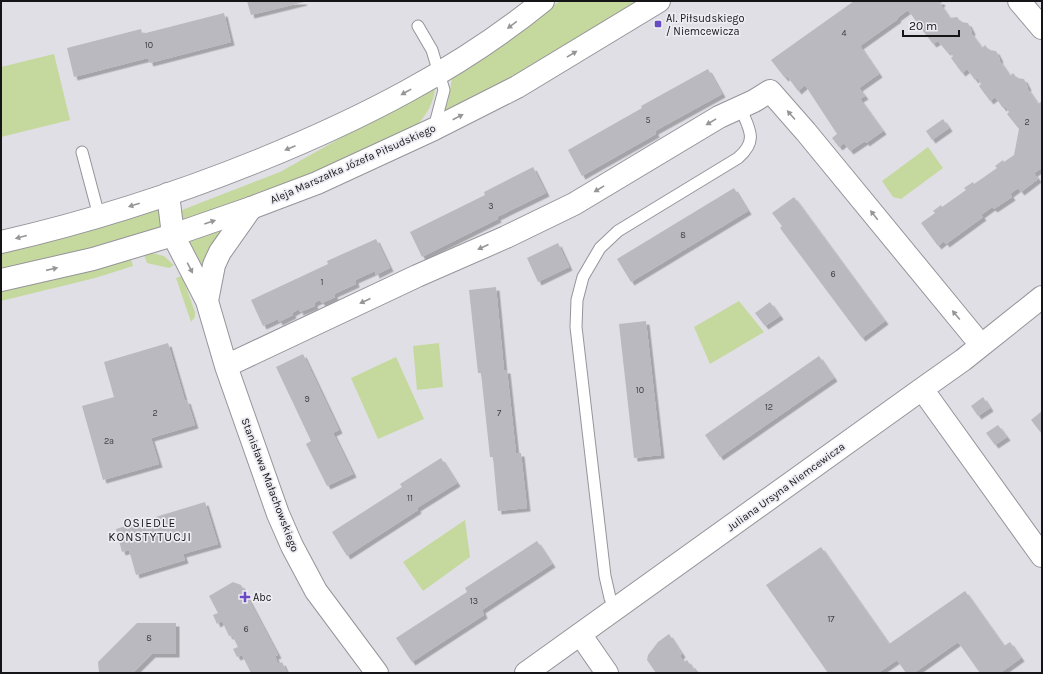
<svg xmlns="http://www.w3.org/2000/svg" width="1043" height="674" font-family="Karla,sans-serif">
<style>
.green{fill:#c5d99e}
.building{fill:#bab9bf;filter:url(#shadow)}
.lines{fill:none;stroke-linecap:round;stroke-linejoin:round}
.lane-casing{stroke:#95949a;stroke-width:13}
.street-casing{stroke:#95949a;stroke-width:24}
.secondary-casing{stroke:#95949a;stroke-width:24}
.lane{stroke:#fff;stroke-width:11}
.street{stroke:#fff;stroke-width:22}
.secondary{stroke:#fff;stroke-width:22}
.oneway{fill:#969697}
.poi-dot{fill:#684ac3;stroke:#eeecf3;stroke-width:1.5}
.labels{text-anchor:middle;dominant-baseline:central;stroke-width:3.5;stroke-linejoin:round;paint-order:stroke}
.number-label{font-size:9px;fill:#3e3e41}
.poi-label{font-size:11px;fill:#151517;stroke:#eeecf3;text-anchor:start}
.street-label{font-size:11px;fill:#151517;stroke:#eeecf3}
.neighbourhood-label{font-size:12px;letter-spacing:1px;fill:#151517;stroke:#eeecf3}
</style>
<defs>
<filter id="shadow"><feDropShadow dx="3.5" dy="3.5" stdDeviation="0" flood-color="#0004"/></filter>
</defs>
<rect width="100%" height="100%" fill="#e0dfe5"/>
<!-- green -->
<path class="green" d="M560,1H637C574,41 512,80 444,112L448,102L452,78L478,62Z
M54,54L70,120L1,137V67Z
M434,88L435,89C433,104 427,114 417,125L300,179L179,223L178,213L182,210L280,172L362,126L392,112Z
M928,147L943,168L901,199L893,197L882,181Z
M158,209L160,210L161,226L157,229L79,251L1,270V252Z
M223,230L205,284L185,243Z
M152,253L164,256L174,265L169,268L147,263L144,255Z
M131,259L133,266L95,278L1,301V289Z
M182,276L195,312V317L191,322L176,278Z
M739,301L764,332L710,364L694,327Z
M439,343L443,387L417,390L413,346Z
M396,357L424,419L378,439L351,378Z
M465,520L470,557L423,591L403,562Z"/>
<!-- building -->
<path class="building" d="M247,1H303L304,2L251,15Z
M854,1H941L942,3L940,4L950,18L957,17L961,22L968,23L972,31L971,33L982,48L985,45L989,50L996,51L1000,59L999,60L1010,76L1013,73L1017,78L1024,79L1028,87L1027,88L1038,104L1042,101V111L1041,112L1042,114V168L1034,173L1038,179L1021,192L1018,188L1010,194L1012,197L994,209L992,207L981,215L983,217L946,244L944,241L938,246L921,223L935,213L933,211L941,205L942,207L966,190L964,188L973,182L974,184L997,168L995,166L1003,160L1004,162L1014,155L1019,129L1007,114L1009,112L1005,106L1003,108L995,97L990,101L979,86L981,84L977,78L975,80L967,69L962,73L951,58L953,56L949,51L947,52L938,41L933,44L920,27L923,25L919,20L916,21L908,10L897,18L898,19L860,46L879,74L859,88L865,96L860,99L883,131L866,143L865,141L850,151L844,143L839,147L832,138L837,134L805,85L798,91L787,76L785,78L771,60Z
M224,13L231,42L150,63L148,58L74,77L67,48L141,29L142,34Z
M708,69L722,94L655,131L656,134L582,176L568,150L642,108L641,106Z
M943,119L949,128L932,140L926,131Z
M533,167L546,193L497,217L498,219L422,257L410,232L485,195L484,192Z
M734,188L748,211L631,282L617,259Z
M794,197L885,321L862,338L780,228L782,226L772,213Z
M376,239L390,268L376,275L375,271L355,280L356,284L334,294L335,297L322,303L320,300L314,303L315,306L300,312L299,309L292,313L293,315L279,322L278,319L263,326L251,300L328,264L327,261Z
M558,243L569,267L538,282L527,258Z
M496,287L504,370H507L516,453H521L527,508L498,511L493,457H490L481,373H478L469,290Z
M770,302L780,316L765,326L755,313Z
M646,321L661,455L634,458L619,324Z
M168,343L185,401L187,400L195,425L151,438L159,464L103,480L82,406L114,397L104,362Z
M303,354L339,430L333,433L353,474L327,486L306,444L311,441L276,367Z
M819,356L834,378L720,457L705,435Z
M983,397L990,408L978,416L971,406Z
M1042,411V434L1031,420Z
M998,425L1007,437L995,445L986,433Z
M441,458L457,483L417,508L418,510L347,556L332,532L402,487L400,484Z
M205,502L218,544L183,554L185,560L136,575L129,550L122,552L116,529Z
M537,541L552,564L482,610L484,615L412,662L396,638L467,592L465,588Z
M821,547L889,644L965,591L1004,646L1010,642L1021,658L1000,673H980L958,642L914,673H906L897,660L878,673H828L766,585Z
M233,582L241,585L278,655L275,656L278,664L282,662L287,673H251L242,655L237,657L233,649L238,647L232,635L229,636L222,621L217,624L213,615L218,613L209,596Z
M137,623H176V654H152L133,673H99L98,662Z
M669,634L682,654L680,656L684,662L687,660L693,669L695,668L699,673H656L647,660L648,655L658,642Z"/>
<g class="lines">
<!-- lane casing -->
<g class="lane-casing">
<path id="lane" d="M418,26L432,50L444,90L434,128
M82,152L99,216
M615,609L610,598L605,576L576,327L577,300L583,277L600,248L618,231L738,158C759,140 749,129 740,107"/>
</g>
<!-- street casing -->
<g class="street-casing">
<path id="street" d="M168,194L173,235L207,301L226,366L278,514L292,546L316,591L377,673
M207,301L214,265L220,252L251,208
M226,366L417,276L506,237L574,204L719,117L754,101L770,91L806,132L981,345
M922,389L1042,556
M580,634L607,673
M526,673L922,389L963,360L1042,297"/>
</g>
<!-- secondary casing -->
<g class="secondary-casing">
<path id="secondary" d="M1019,1L1042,28
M1,242C89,222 176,194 260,160C361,119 458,70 543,1
M1,280L93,259L173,235L251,208L317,183L434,129L517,87L659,1"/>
</g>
<!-- lane -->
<use href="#lane" class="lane"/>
<!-- street -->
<use href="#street" class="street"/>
<!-- secondary -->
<use href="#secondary" class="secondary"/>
</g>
<!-- one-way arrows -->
<defs><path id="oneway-solid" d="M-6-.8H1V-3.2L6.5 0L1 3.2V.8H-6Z"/></defs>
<g class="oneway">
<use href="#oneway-solid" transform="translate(512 25) rotate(143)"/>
<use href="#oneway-solid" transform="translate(572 54) rotate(-31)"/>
<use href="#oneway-solid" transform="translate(406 92) rotate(151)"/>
<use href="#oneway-solid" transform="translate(791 115) rotate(-131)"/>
<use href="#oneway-solid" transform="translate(458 117) rotate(-27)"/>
<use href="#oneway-solid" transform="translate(711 122) rotate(149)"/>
<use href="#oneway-solid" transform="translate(290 148) rotate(157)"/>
<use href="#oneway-solid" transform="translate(599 189) rotate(149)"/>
<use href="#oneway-solid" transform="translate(134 205) rotate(162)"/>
<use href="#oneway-solid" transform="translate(874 215) rotate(-128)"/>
<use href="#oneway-solid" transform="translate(210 222) rotate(-19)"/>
<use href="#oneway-solid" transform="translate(21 237) rotate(165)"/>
<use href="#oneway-solid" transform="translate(483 247) rotate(156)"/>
<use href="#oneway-solid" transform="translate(190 268) rotate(63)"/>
<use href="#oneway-solid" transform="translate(52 269) rotate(-13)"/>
<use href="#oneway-solid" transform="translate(365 301) rotate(155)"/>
<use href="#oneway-solid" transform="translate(956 315) rotate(-130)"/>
</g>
<!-- markers -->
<g class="poi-dot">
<rect x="654" y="20" width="8" height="8" rx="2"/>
<path d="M243 591h4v4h4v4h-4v4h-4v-4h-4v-4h4z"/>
</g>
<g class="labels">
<!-- number labels -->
<g class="number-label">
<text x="844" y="33">4</text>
<text x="149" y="45">10</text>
<text x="648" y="120">5</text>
<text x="1027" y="122">2</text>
<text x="491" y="206">3</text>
<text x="683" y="235">8</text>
<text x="833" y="274">6</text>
<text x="322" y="282">1</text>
<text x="640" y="390">10</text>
<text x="307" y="399">9</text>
<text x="769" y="407">12</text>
<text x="155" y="413">2</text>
<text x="499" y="413">7</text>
<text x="109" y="441">2a</text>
<text x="410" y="498">11</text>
<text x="474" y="601">13</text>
<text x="831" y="619">17</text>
<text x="246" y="629">6</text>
<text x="149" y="638">8</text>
</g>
<!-- poi labels -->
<g class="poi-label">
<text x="666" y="18">Al. Piłsudskiego<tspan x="666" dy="13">/ Niemcewicza</tspan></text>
<text x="253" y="597">Abc</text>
</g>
<!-- street labels -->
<g class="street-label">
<text transform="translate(353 164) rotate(-24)">Aleja Marszałka Józefa Piłsudskiego</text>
<text transform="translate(270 485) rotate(69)">Stanisława Małachowskiego</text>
<text transform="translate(786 487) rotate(-36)">Juliana Ursyna Niemcewicza</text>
</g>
<!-- neighbourhood labels -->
<g class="neighbourhood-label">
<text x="150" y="523">OSIEDLE<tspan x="150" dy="14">KONSTYTUCJI</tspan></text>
</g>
</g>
<!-- border -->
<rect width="1043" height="674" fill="none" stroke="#151517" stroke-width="4"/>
<!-- scale -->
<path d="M903 30v6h56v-6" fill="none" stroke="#151517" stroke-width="2"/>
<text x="909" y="30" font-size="12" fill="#151517" stroke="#eeecf3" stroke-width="3" paint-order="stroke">20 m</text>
</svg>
